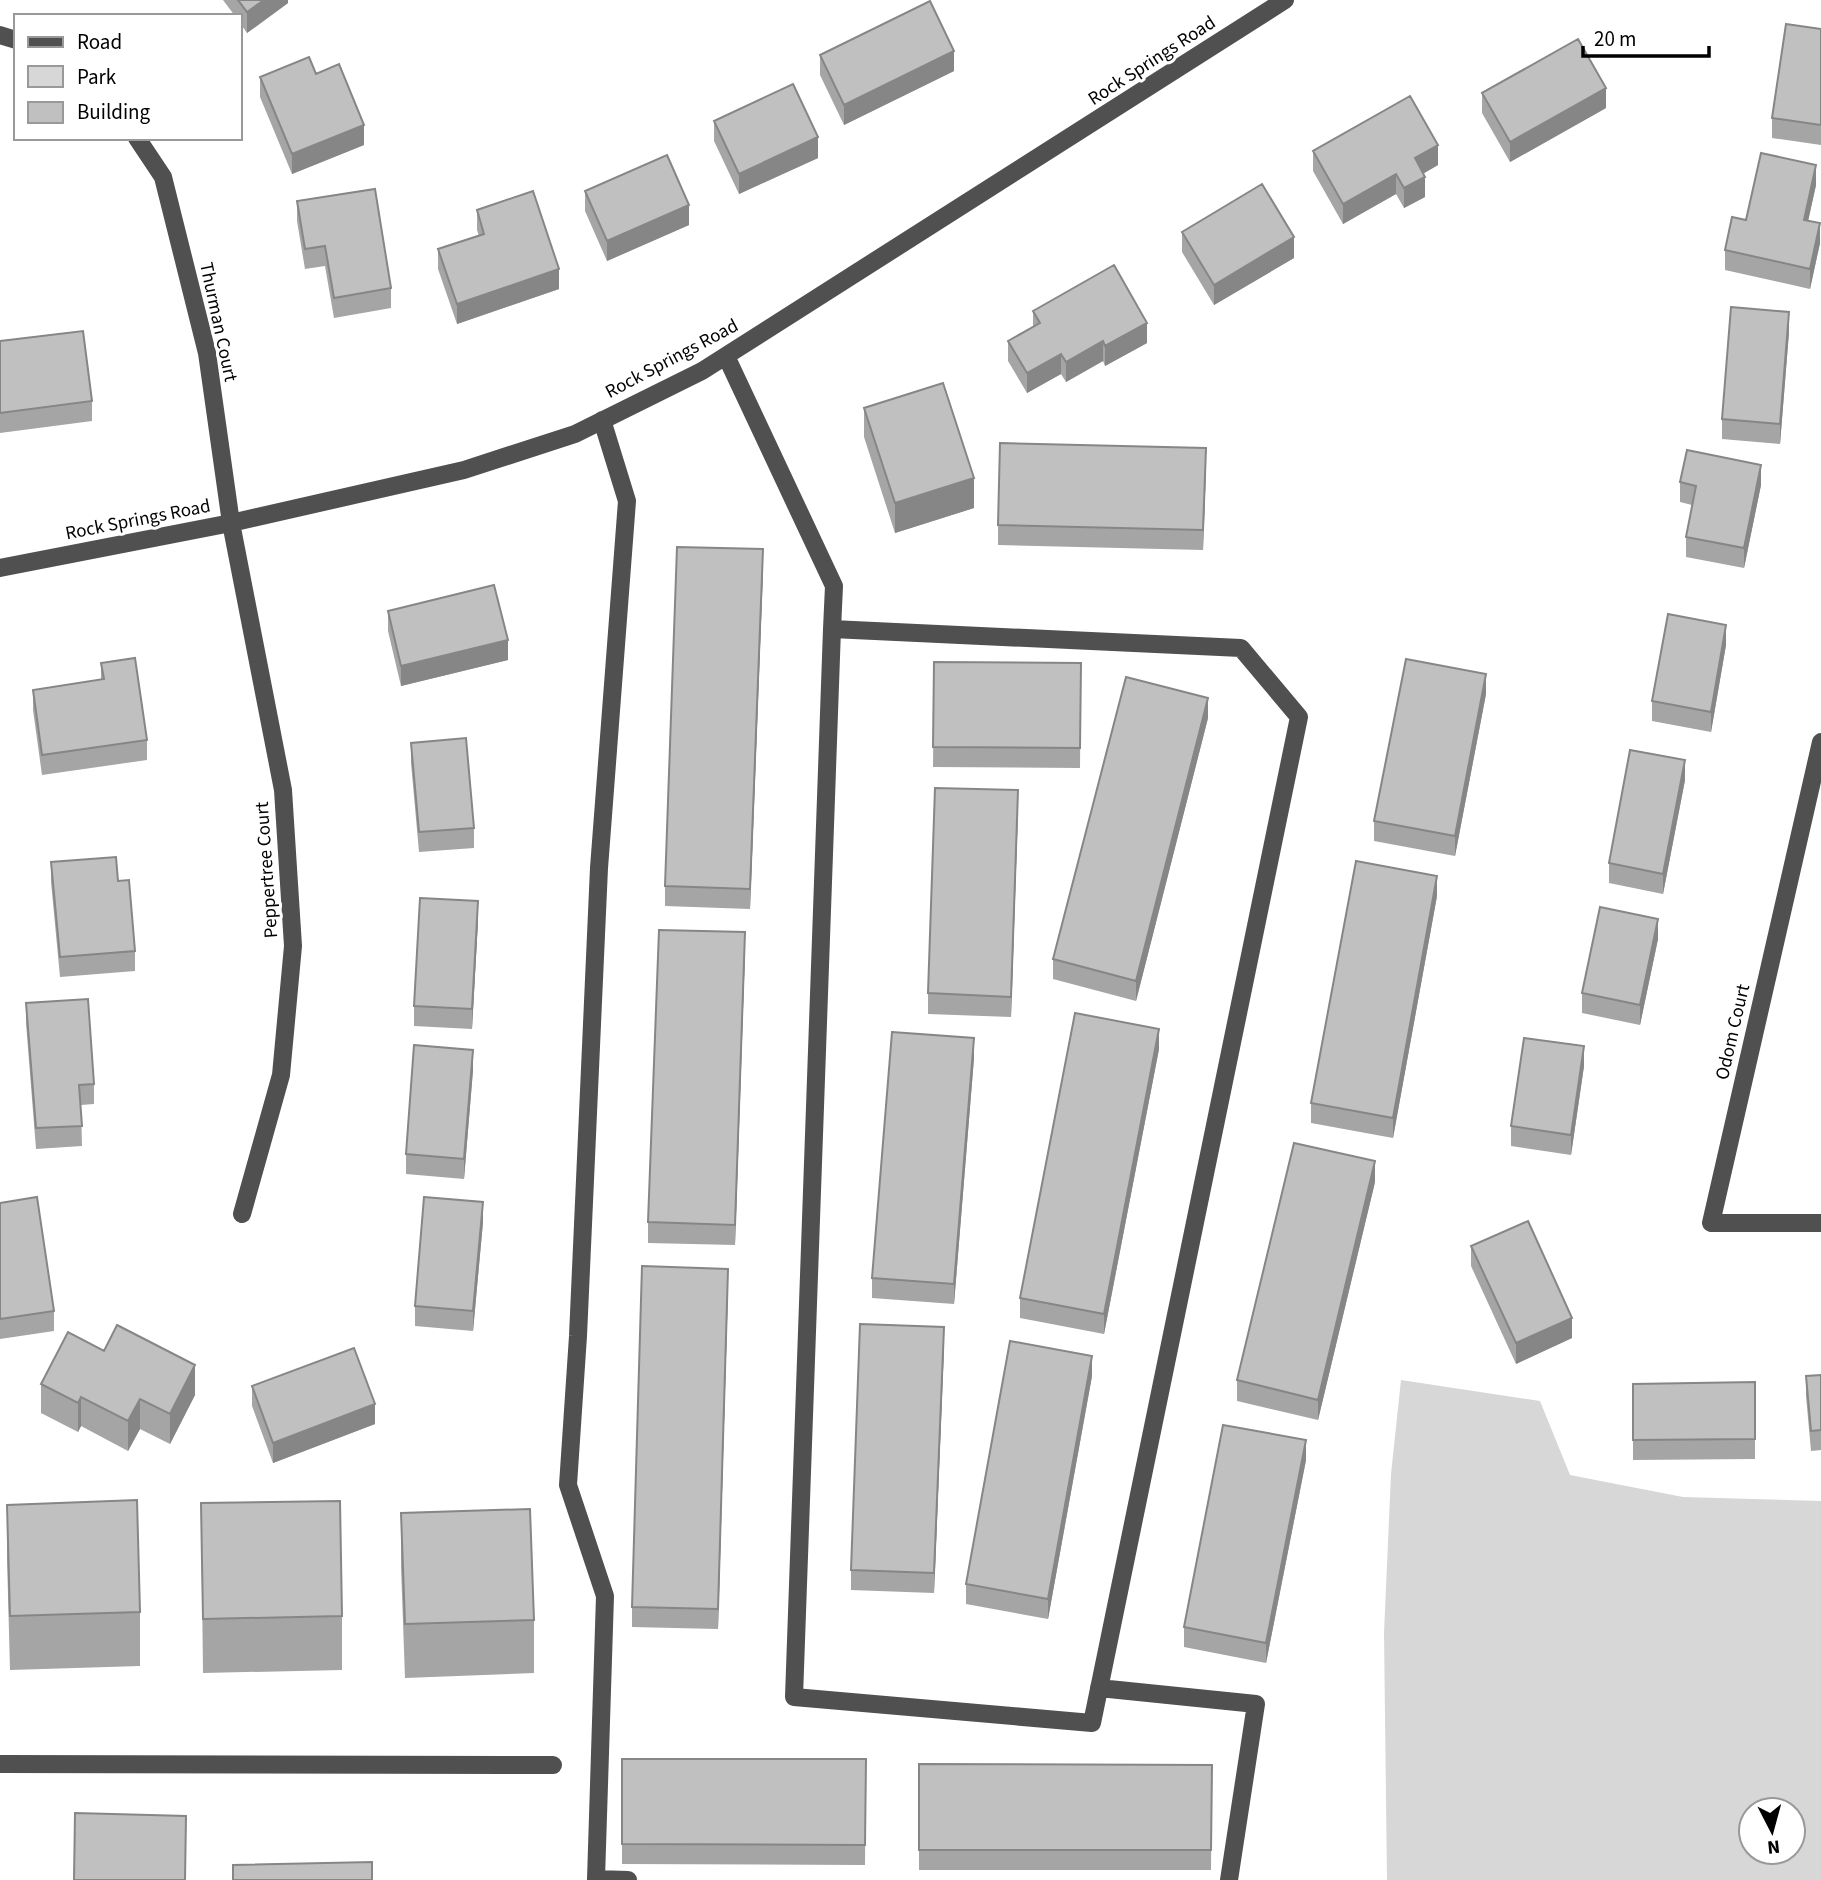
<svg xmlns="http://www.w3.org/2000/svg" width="1821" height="1880" font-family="'Source Sans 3',sans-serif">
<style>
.green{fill:#d7d7d7;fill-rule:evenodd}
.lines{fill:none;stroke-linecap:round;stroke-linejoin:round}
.minor{stroke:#505050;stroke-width:18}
.wall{fill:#a5a5a5}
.shaded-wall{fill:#868686}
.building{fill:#c0c0c0;stroke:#868686;stroke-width:2}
.labels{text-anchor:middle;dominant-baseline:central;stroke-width:6;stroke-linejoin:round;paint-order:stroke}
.street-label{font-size:19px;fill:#000;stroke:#fff}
</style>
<rect width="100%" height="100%" fill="#fff"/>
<!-- green -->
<path class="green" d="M1401,1380L1540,1401L1570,1475L1683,1497L1821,1501V1880H1387L1384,1633L1391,1474ZM1751,1810H1793V1852H1751Z"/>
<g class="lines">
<!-- minor -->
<path class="minor" d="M0,35L16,40
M137,138L163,177L207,353L231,523L283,790L293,946L281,1075L242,1214
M726,356L834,586L832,629L794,1697L1092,1723L1299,717L1241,648L832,629
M602,420L627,501L599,868L578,1336L568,1485L605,1596L596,1879L628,1880
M0,568L231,523L464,470L575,434L702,371L1285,0
M1821,742L1711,1223H1821
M1099,1688L1256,1704L1229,1880
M0,1764L553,1765"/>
</g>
<!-- wall -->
<path class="wall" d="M223,0H288V3L247,33L240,23V16H235Z
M1821,29V145L1772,138V118Z
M820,55L954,71L844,125L820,75Z
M260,77L364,145L292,174L260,97Z
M1482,93L1606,108L1510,162L1482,113Z
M714,121L818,158L739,194L714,141Z
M1313,151L1438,165L1423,174L1425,197L1404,208L1396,194L1343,224L1313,171Z
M1816,185L1808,220L1820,243L1810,289L1725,270V250L1746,220Z
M585,191L689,225L607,261L585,211Z
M297,201L391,288V308L334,318L325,266L305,269L297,221Z
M477,210L559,289L457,324L438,269V249L479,236L477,230Z
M1182,232L1294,258L1214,305L1182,252Z
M1033,311L1147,343L1105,366L1103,361L1066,382L1061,374L1027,393L1008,361V341L1033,326Z
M1789,332L1780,444L1722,439V419Z
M0,341L92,401V421L0,433Z
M864,408L974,508L895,533L864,437Z
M1206,468L1203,550L998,545V525Z
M1680,482L1761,485L1744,568L1686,557V537L1692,505L1680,502Z
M763,570L750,909L665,906V886Z
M388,611L508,660L401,686L388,631Z
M1726,645L1711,732L1652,721V701Z
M934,662L1081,663L1080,768L933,767Z
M101,663L147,740V760L42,775L33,710V690L101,680Z
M1486,694L1455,856L1374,841V821Z
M1208,718L1136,1001L1053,979V959Z
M411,743L474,828V848L419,852L411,763Z
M1685,780L1663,894L1609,883V863Z
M1018,810L1011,1017L928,1014V993Z
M51,862L118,881L135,951V971L60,977L51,882Z
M1437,896L1393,1138L1311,1123V1103Z
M478,921L472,1029L414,1026V1006Z
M1658,939L1640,1025L1582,1013V993Z
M745,952L735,1245L648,1243V1222Z
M26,1003L94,1084V1104L81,1105L82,1146L36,1149L26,1023Z
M1159,1049L1104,1334L1020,1318V1298Z
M974,1058L954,1304L872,1298V1278Z
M1584,1066L1571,1155L1511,1146V1126Z
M473,1070L464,1179L406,1174V1154Z
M1375,1182L1318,1420L1237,1401V1380Z
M0,1203L54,1311V1331L0,1339Z
M483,1222L473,1331L415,1326V1306Z
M1471,1246L1572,1338L1516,1364L1471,1266Z
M728,1289L718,1629L632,1627V1607Z
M944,1347L934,1593L851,1590V1570Z
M104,1351L195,1395L170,1444L140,1429L128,1451L81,1426L78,1432L41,1413V1384Z
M1821,1375V1450L1811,1451L1806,1396V1376Z
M1092,1376L1048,1619L966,1604V1584Z
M1755,1382V1459L1633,1460V1384Z
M252,1386L375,1424L273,1463L252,1406Z
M1306,1460L1266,1663L1184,1647V1627Z
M201,1503L342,1616V1670L203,1673Z
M7,1505L140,1612V1666L10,1670L7,1558Z
M401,1513L534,1620V1673L405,1678L401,1567Z
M622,1759H866L865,1865L622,1864Z
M919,1764L1212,1765L1211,1870H919Z"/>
<!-- shaded-wall -->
<path class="shaded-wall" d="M264,0H288V3L247,33V12Z
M954,51V71L844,125V105Z
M1606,88V108L1510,162V142Z
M364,125V145L292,174V154Z
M818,137V158L739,194V174Z
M1438,145V165L1415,178V158Z
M1816,165V185L1804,240V220Z
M1396,174V194L1343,224V204Z
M1425,177V197L1404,208V188Z
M689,205V225L607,261V241Z
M1820,223V243L1810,289V269Z
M1294,237V258L1214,305V285Z
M559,269V289L457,324V304Z
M1789,312V332L1780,444V424Z
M1147,323V343L1105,366V346Z
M1103,341V361L1066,382V362Z
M1061,354V374L1027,393V373Z
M1206,448V468L1203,550V530Z
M1761,465V485L1744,568V548Z
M974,478V508L895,533V503Z
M763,549V570L750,909V889Z
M1726,625V645L1711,732V712Z
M508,640V660L401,686V666Z
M1486,674V694L1455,856V836Z
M1208,698V718L1136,1001V981Z
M1685,760V780L1663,894V874Z
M1018,790V810L1011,1017V997Z
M1437,876V896L1393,1138V1118Z
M478,901V921L472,1029V1009Z
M1658,919V939L1640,1025V1005Z
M745,932V952L735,1245V1225Z
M1159,1029V1049L1104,1334V1314Z
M974,1038V1058L954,1304V1284Z
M1584,1046V1066L1571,1155V1135Z
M473,1050V1070L464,1179V1159Z
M1375,1161V1182L1318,1420V1400Z
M483,1202V1222L473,1331V1311Z
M728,1269V1289L718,1629V1609Z
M1572,1318V1338L1516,1364V1343Z
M944,1327V1347L934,1593V1573Z
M1092,1356V1376L1048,1619V1599Z
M195,1365V1395L170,1444V1414Z
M81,1397V1426L78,1432V1403Z
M140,1399V1429L128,1451V1421Z
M375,1404V1424L273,1463V1443Z
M1306,1440V1460L1266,1663V1643Z
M186,1816V1880H185Z"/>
<!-- building -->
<path class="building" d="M238,0H264L247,12Z
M930,1L954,51L844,105L820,55Z
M1786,24L1821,29V125L1772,118Z
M1578,39L1606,88L1510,142L1482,93Z
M309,57L316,74L339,64L364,125L292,154L260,77Z
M793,84L818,137L739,174L714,121Z
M1410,96L1438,145L1415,158L1425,177L1404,188L1396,174L1343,204L1313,151Z
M1761,153L1816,165L1804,220L1820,223L1810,269L1725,250L1732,217L1746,220Z
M667,155L689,205L607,241L585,191Z
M1262,184L1294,237L1214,285L1182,232Z
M375,189L391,288L334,298L325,246L305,249L297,201Z
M533,191L559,269L457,304L438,249L484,234L477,210Z
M1114,265L1147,323L1105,346L1103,341L1066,362L1061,354L1027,373L1008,341L1040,323L1033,311Z
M1731,307L1789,312L1780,424L1722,419Z
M83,331L92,401L0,413V341Z
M943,383L974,478L895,503L864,408Z
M1000,443L1206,448L1203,530L998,525Z
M1687,450L1761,465L1744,548L1686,537L1696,486L1680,482Z
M677,547L763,549L750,889L665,886Z
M494,585L508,640L401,666L388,611Z
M1668,614L1726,625L1711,712L1652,701Z
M135,658L147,740L42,755L33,690L104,679L101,663Z
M1406,659L1486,674L1455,836L1374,821Z
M934,662L1081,663L1080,748L933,747Z
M1126,677L1208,698L1136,981L1053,959Z
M466,738L474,828L419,832L411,743Z
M1630,750L1685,760L1663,874L1609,863Z
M935,788L1018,790L1011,997L928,993Z
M116,857L118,881L129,880L135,951L60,957L51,862Z
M1356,861L1437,876L1393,1118L1311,1103Z
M420,898L478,901L472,1009L414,1006Z
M1600,907L1658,919L1640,1005L1582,993Z
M659,930L745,932L735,1225L648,1222Z
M88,999L94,1084L79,1085L82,1126L36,1128L26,1003Z
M1075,1013L1159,1029L1104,1314L1020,1298Z
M892,1032L974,1038L954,1284L872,1278Z
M1524,1038L1584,1046L1571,1135L1511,1126Z
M414,1045L473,1050L464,1159L406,1154Z
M1294,1143L1375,1161L1318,1400L1237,1380Z
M37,1197L54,1311L0,1319V1203Z
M424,1197L483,1202L473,1311L415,1306Z
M1528,1221L1572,1318L1516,1343L1471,1246Z
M642,1266L728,1269L718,1609L632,1607Z
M860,1324L944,1327L934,1573L851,1570Z
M117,1325L195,1365L170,1414L140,1399L128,1421L81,1397L78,1403L41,1384L68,1332L104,1351Z
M1010,1341L1092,1356L1048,1599L966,1584Z
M354,1348L375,1404L273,1443L252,1386Z
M1821,1375V1430L1811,1431L1806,1376Z
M1755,1382V1439L1633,1440V1384Z
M1223,1425L1306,1440L1266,1643L1184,1627Z
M137,1500L140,1612L10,1616L7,1505Z
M340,1501L342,1616L203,1619L201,1503Z
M530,1509L534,1620L405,1624L401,1513Z
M622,1759H866L865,1845L622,1844Z
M919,1764L1212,1765L1211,1850H919Z
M75,1813L186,1816L185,1880H74Z
M372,1862V1880H233V1865Z"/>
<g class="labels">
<!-- street labels -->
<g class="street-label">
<text transform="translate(1152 61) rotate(-33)">Rock Springs Road</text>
<text transform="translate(218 322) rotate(78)">Thurman Court</text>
<text transform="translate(672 359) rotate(-28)">Rock Springs Road</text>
<text transform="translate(138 520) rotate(-11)">Rock Springs Road</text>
<text transform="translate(267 870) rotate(-94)">Peppertree Court</text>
<text transform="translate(1733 1032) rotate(-77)">Odom Court</text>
</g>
</g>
<!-- legend -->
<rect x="14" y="14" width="228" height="126" fill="#ffffff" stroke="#999999" stroke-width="2"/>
<rect x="28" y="37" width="35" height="10" fill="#505050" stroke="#999999" stroke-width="2"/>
<text x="77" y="49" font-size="21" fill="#000000">Road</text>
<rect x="28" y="66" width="35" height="21" fill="#d7d7d7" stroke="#999999" stroke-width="2"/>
<text x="77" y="84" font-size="21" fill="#000000">Park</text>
<rect x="28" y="102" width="35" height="21" fill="#c0c0c0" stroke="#999999" stroke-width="2"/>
<text x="77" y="119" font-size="21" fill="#000000">Building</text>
<!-- north arrow -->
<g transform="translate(1772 1831) rotate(174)"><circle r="33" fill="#ffffff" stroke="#999999" stroke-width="2"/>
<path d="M0-5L12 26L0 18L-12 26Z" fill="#000000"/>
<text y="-10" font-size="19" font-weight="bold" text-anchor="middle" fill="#000000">N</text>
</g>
<!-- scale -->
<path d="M1583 46v10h126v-10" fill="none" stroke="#000000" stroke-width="3.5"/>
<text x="1594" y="46" font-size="21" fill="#000000" stroke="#ffffff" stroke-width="5" paint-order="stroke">20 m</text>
</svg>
